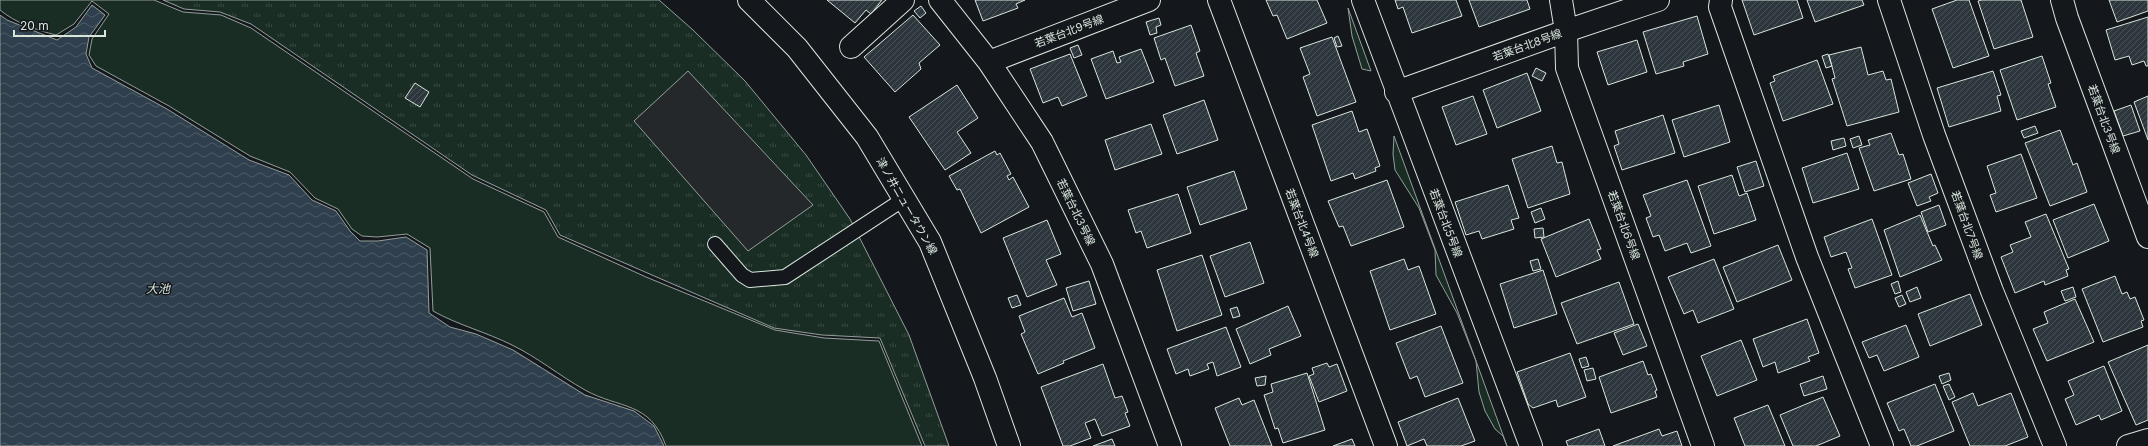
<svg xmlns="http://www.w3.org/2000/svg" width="2148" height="446" font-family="Inter,'Noto Sans JP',sans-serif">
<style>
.grass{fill:#1a2d24;stroke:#939e99}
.park{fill:url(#park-tufts);stroke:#939e99}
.parking{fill:#24282b;stroke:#939e99}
.water{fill:url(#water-waves);stroke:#939e99}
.building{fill:url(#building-hatch);stroke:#d8e6dc}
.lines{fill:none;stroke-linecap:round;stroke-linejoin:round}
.service-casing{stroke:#d8e6dc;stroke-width:16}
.minor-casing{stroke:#d8e6dc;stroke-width:24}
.tertiary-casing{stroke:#d8e6dc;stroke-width:24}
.service{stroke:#14181c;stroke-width:14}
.minor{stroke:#14181c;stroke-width:22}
.tertiary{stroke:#14181c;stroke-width:22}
.labels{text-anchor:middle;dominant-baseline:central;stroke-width:3;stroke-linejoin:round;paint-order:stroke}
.street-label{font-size:11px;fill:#d8e6dc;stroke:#14181c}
.water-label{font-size:12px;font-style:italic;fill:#d8e6dc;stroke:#14181c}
</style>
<defs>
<pattern id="park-tufts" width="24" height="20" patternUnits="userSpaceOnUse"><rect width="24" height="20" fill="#1a2d24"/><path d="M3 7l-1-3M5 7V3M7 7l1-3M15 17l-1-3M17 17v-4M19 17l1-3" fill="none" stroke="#3b4b43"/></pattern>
<pattern id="water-waves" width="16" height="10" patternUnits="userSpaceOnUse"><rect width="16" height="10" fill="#2f3f4d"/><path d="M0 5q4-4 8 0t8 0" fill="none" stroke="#4c5b66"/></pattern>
<pattern id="building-hatch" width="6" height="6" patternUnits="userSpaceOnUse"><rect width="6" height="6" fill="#2c363c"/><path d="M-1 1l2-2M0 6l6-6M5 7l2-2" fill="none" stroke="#4a5358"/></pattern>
</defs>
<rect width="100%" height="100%" fill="#14181c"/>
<!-- grass -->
<path class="grass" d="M0,0H154L183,12L221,15L251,28L473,179L544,212L558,237L646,277L775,330L824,338L879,341L922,446H666C650,401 619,409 585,390C560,376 537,357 512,345C486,332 458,325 433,311L430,248L407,234L377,237L362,236L352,229L338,209L315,198L290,172L250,156L169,106L96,66L89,55L92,39L109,14L92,1L74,24L56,35C36,30 16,23 0,10Z
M1348,8L1371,71L1362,69L1352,36Z
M1394,136L1507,446L1503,436L1495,429L1485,411L1479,392L1476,361L1457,313L1436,275L1435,250L1419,208L1395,170L1393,154Z"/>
<!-- park -->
<path class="park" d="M163,0H659L693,30L745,81L806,155L850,219L909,335L949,446H925L880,338L822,335L774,328L560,235L546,210L472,175L251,24L220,12L184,9Z"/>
<!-- parking -->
<path class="parking" d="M688,71L813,205L748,251L634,121Z"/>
<!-- water -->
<path class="water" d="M92,5L105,15L89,37L86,54L92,68L167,109L249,160L289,175L312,200L336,211L350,231L360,241H378L406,237L427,250L429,313L450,327L476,334L513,350L585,395L634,411L654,426L664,446H0V15L7,20L57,40L76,27Z"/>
<!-- building -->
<path class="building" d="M827,0H882L871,14L866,10L855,23Z
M975,0H1025L1016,4L1018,8L983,21Z
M1266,0H1317L1327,23L1287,39L1277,15L1273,16Z
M1395,0H1456L1462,16L1412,33L1403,7L1398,9Z
M1469,0H1527L1530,9L1479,27Z
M1742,0H1797L1803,18L1754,35Z
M1807,0H1862L1864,5L1815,22Z
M1957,0H1969L1989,56L1953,68L1932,9Z
M1982,0H2021L2033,37L1994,49L1978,1Z
M2109,0H2148V11L2117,22Z
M921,6L926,13L920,18L914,11Z
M913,15L940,45L919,63L921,69L895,92L864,57Z
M1697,16L1708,54L1683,62L1684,66L1656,74L1643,32Z
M2148,17V66H2146L2144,61L2132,65L2129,56L2115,60L2106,30Z
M1159,18L1161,25L1156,27L1157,33L1150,35L1146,22Z
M1191,25L1200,51L1196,53L1204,76L1175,86L1165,58L1161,60L1154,38Z
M1338,36L1342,46L1337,47L1334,38Z
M1332,37L1356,102L1317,116L1303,77L1310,74L1300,48Z
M1637,40L1647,72L1608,85L1597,52Z
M1078,45L1082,55L1074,58L1070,48Z
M1861,47L1868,75L1883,71L1886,80L1891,79L1899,112L1847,126L1832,79L1835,78L1829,55Z
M1141,49L1154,82L1106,99L1091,59L1113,51L1117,63L1121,62L1119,57Z
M1070,54L1087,96L1062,106L1058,97L1043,103L1030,69Z
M1828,54L1832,66L1826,68L1822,56Z
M2042,56L2051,83L2048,84L2056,107L2017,120L2000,70Z
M1817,60L1833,104L1783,121L1770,83L1775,81L1773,76Z
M1536,68L1546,73L1542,81L1532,76Z
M1993,71L2001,95L1997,96L2001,111L1949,127L1937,88Z
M1527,73L1541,111L1497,128L1483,90Z
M415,83L429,92L420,107L405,98Z
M957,85L978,118L957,132L971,153L945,170L909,117Z
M1473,96L1487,134L1456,145L1442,107Z
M2148,96V140L2134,102Z
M1204,100L1218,140L1177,154L1163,115Z
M1719,105L1730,142L1684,157L1672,120Z
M2131,105L2140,131L2123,136L2114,111Z
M1352,111L1359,132L1367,129L1380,166L1375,168L1376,171L1355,179L1353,173L1331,181L1312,125Z
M1663,115L1675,153L1622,170L1614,146L1619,144L1615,131Z
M1151,124L1162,154L1115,170L1105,140Z
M2035,126L2038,133L2024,138L2021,131Z
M2060,130L2073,165L2077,163L2087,192L2050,206L2025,143Z
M1891,133L1899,155L1903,154L1911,179L1874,191L1859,148L1870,145L1868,140Z
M1859,136L1862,145L1853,148L1850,139Z
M1844,138L1846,146L1833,150L1831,141Z
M1552,146L1557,163L1562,162L1570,194L1528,208L1512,159Z
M995,151L997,155L1000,153L1011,174L1007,176L1009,180L1013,177L1029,207L981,233L960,189L957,190L949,176Z
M1847,153L1859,189L1813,203L1802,168Z
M2021,154L2037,198L1996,212L1990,195L1996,193L1987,166Z
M1756,161L1764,186L1745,192L1737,167Z
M1234,171L1247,209L1200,225L1187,187Z
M1931,174L1938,193L1929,197L1931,201L1917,206L1908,183Z
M1732,175L1739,196L1747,193L1756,220L1714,234L1698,186Z
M1387,180L1404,227L1351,246L1343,226L1339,227L1328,201Z
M1687,180L1711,246L1691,253L1687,243L1665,251L1659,235L1653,237L1646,218L1651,216L1643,195Z
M1508,185L1519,218L1511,220L1514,229L1482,239L1479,231L1466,235L1455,202Z
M1178,194L1191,233L1147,248L1141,231L1136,233L1128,210Z
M2094,204L2109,241L2068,258L2053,220Z
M1939,205L1946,225L1928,232L1921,212Z
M1541,208L1545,219L1535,223L1531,212Z
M2046,214L2069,269L2066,270L2068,276L2045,285L2044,281L2015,293L2001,257L2013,252L2010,245L2031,237L2025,222Z
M1920,215L1933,246L1935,245L1942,260L1900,277L1884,230Z
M1589,219L1601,249L1597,250L1601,259L1556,277L1541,239Z
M1872,219L1892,275L1855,288L1848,269L1852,268L1846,252L1831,257L1824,237Z
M1047,220L1061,254L1046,260L1057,285L1027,297L1003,238Z
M1543,228L1544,237L1535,238L1534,229Z
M1250,242L1264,283L1225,297L1210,256Z
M1778,245L1792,280L1737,302L1723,267Z
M1202,255L1222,315L1177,331L1157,270Z
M1404,259L1408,270L1419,266L1436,314L1390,330L1370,271Z
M1538,259L1541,269L1533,271L1530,261Z
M1714,259L1734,309L1698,323L1693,310L1684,314L1668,277Z
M1543,270L1557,314L1514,328L1500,284Z
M2115,276L2122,294L2127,292L2130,299L2135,297L2144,320L2141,321L2143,327L2103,342L2082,289Z
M1089,281L1096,304L1073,311L1066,288Z
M1898,281L1901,292L1895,294L1891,284Z
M1619,282L1634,324L1577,344L1561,303Z
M1917,287L1921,298L1910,302L1906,292Z
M2073,287L2076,297L2065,301L2061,291Z
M1970,294L1982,325L1930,346L1918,314Z
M1017,295L1021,305L1012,308L1008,298Z
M1902,295L1906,304L1899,307L1895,298Z
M1064,298L1072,317L1082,313L1095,348L1063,361L1064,363L1038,374L1021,334L1025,332L1019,316Z
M2075,299L2094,342L2047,361L2033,329L2048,323L2044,312Z
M1288,306L1301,336L1269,349L1271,355L1250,364L1236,329Z
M1237,307L1240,316L1233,318L1230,309Z
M1807,319L1819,353L1808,357L1810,361L1778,373L1775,362L1763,367L1753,339Z
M1638,324L1647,346L1623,355L1614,333Z
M1906,325L1919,357L1884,371L1877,355L1869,358L1862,342Z
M1441,326L1463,383L1425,397L1417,376L1410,379L1396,343Z
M1226,327L1241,367L1217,376L1213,362L1207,364L1209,369L1190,376L1188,369L1176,374L1167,349Z
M1741,340L1757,380L1717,396L1701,356Z
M2148,345V420L2136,425L2108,362Z
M1570,353L1586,397L1558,407L1556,400L1533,408L1528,404L1517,372Z
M1586,357L1589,366L1582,368L1579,359Z
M1643,361L1648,375L1651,374L1657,390L1655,391L1657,397L1611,413L1599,377Z
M1327,363L1329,367L1337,364L1347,391L1319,402L1309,376L1314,374L1312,368Z
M1103,364L1115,398L1122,396L1128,412L1125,413L1130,426L1102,436L1095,419L1085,423L1091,438L1070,446H1063L1041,387Z
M2104,366L2122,411L2101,420L2099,415L2076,425L2065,399L2074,395L2068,381Z
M1593,368L1596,379L1587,381L1584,370Z
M1307,373L1325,430L1283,443L1278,428L1275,429L1264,395L1273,392L1271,384Z
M1949,373L1951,380L1942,384L1939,376Z
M1266,376L1265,385L1257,386L1255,378Z
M1823,376L1827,389L1804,396L1800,384Z
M1935,384L1954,431L1917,446H1911L1904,429L1899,431L1887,403Z
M1949,384L1955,397L1949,400L1943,386Z
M1973,393L1978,406L2011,393L2028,437L2005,446H1970L1952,402Z
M1823,397L1840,436L1816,446H1793L1780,415Z
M1239,398L1242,405L1254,400L1272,446H1230L1215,408Z
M1458,398L1475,441L1461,446H1427L1424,439L1407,446L1398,422Z
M1768,405L1785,446H1745L1734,418Z
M1599,429L1605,446H1568L1566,441Z
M1659,429L1662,436L1677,431L1682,446H1613Z
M1112,439L1115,446H1093Z
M1352,439L1355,446H1333Z"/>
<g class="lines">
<!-- service casing -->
<g class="service-casing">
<path id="service" d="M715,244L742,275L750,280L785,277L904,199"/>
</g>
<!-- minor casing -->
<g class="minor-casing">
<path id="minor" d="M940,0L989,62L1042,142L1102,264L1170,446
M1219,0L1386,446
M1363,0L1531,446
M1561,0L1566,31L1567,68L1703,446
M1721,0L1720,7L1807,257L1882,446
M1889,0L1934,135L1992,291L2055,446
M2062,0L2067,18L2148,237
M851,47L903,0
M989,62L1149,0
M1396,92L1566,31L1658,0
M2128,446L2148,440"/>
</g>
<!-- tertiary casing -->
<g class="tertiary-casing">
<path id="tertiary" d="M749,0L797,48L867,137L930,242L985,378L1009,446"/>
</g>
<!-- service -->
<use href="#service" class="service"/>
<!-- minor -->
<use href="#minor" class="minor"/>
<!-- tertiary -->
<use href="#tertiary" class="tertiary"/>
</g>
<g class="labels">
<!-- street labels -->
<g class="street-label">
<text transform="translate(1069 31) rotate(-21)">若葉台北9号線</text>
<text transform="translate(1527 45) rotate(-20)">若葉台北8号線</text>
<text transform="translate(2104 119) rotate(70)">若葉台北3号線</text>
<text transform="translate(907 206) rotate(60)">津ノ井ニュータウン線</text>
<text transform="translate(1076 212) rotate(64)">若葉台北3号線</text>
<text transform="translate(1302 223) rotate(69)">若葉台北4号線</text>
<text transform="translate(1446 223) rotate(69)">若葉台北5号線</text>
<text transform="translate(1624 225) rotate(70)">若葉台北6号線</text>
<text transform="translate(1967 225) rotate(70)">若葉台北7号線</text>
</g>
<!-- water labels -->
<g class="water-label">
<text x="158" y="288">大池</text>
</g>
</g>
<!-- scale -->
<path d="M14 30v6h91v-6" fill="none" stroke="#d8e6dc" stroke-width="2"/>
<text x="20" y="30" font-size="12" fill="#d8e6dc" stroke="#14181c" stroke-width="3" paint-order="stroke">20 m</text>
</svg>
